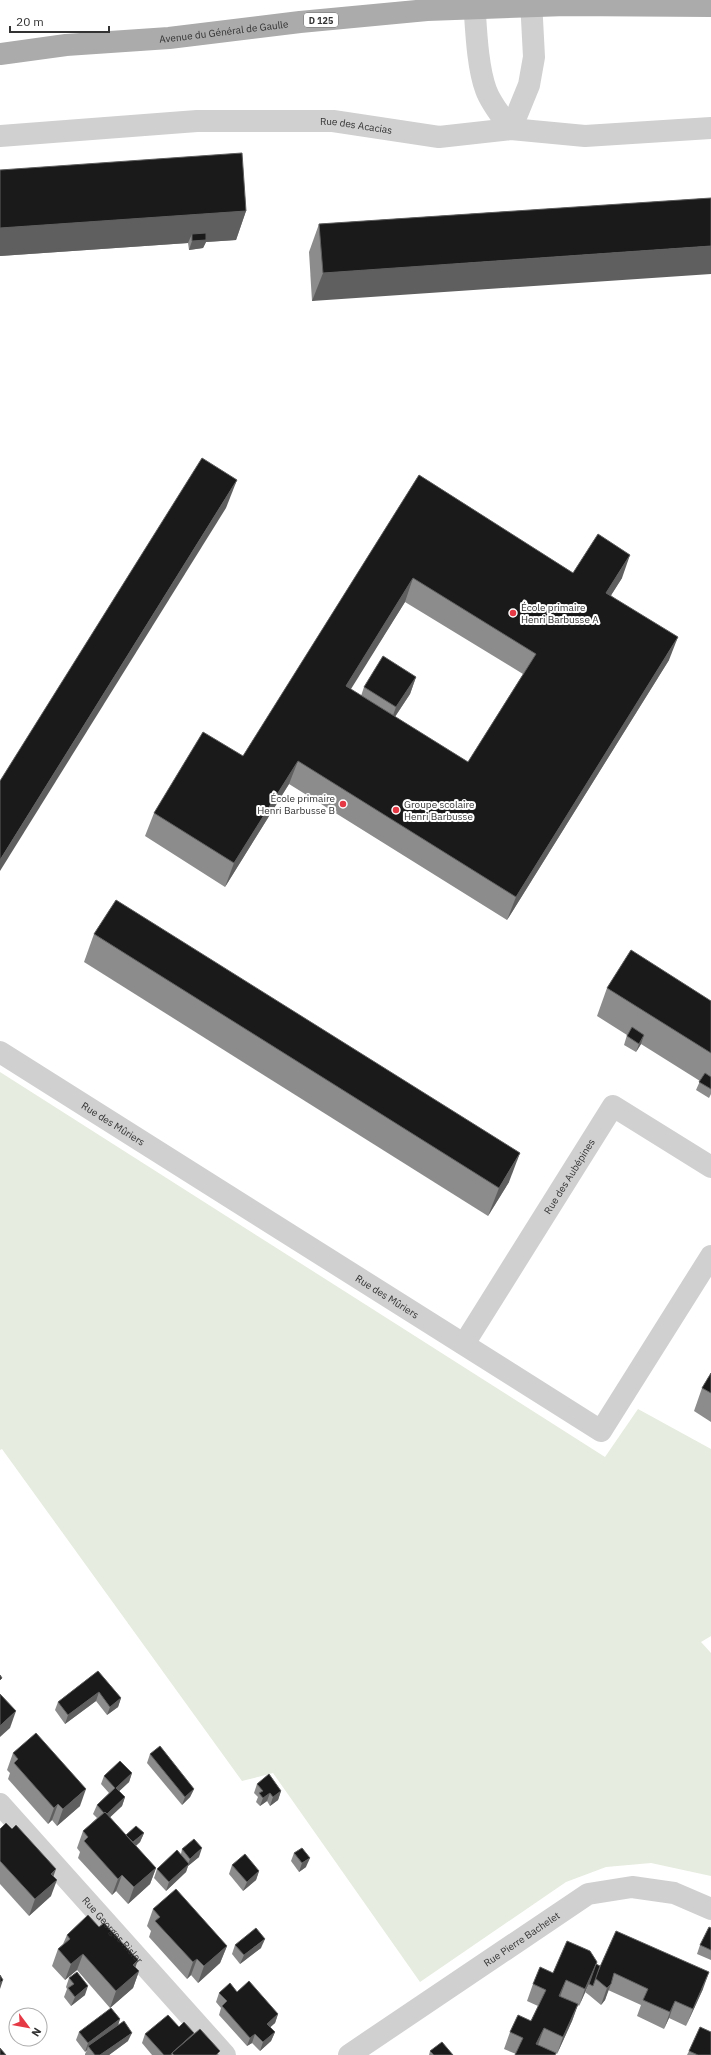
<svg xmlns="http://www.w3.org/2000/svg" width="711" height="2055" viewBox="0 0 711 2055" font-family="'IBM Plex Sans',sans-serif">
	<rect width="100%" height="100%" fill="#fff"/>
	<!-- green -->
	<polygon fill="#e6ecdf" points="0,1072 605,1457 638,1409 711,1449 711,1636 701,1642 711,1653 711,1876 651,1863 606,1867 566,1882 420,1982 273,1773 242,1781 2,1449 0,1450"/>
	<g fill="none" stroke-linecap="round" stroke-linejoin="round">
		<!-- minor -->
		<g stroke="#d0d0d0" stroke-width="22">
			<path d="M 474,0 C 476,26 477,66 486,90 C 491,104 502,117 511,129"/>
			<polyline points="511,129 529,85 534,57 531,0"/>
			<path id="s1" d="M 0,136 L 197,121 L 333,121 L 439,137 L 511,129 L 585,136 L 711,128"/>
			<path id="s2" d="M 0,1052 L 601,1431 L 711,1256"/>
			<path id="s3" d="M 464,1344 L 613,1106 L 711,1167"/>
			<path id="s4" d="M 0,1804 L 225,2055"/>
			<path id="s5" d="M 349,2055 L 588,1894 L 632,1887 L 674,1893 L 711,1909"/>
		</g>
		<!-- primary -->
		<path stroke="#ababab" stroke-width="22" id="s6" d="M 0,54 L 66,45 L 169,38 L 300,22 L 427,10 L 566,5 L 711,6"/>
	</g>
	<!-- wall -->
	<g fill="#8c8c8c" fill-rule="evenodd">
		<polygon points="0,170 246,211 236,240 206,242 203,248 189,250 188,243 0,256"/>
		<polygon points="711,198 312,301 309,252 319,224"/>
		<path d="M 419,475 L 573,573 L 622,578 L 611,595 L 669,660 L 507,920 L 289,784 L 225,887 L 145,836 L 154,813 L 243,756 ZM 405,602 L 523,674 L 468,762 L 395,717 L 410,694 L 416,677 L 364,687 L 361,696 L 350,689 Z"/>
		<polygon points="94,934 509,1182 488,1216 84,962"/>
		<polygon points="607,988 711,1001 711,1094 709,1098 696,1090 700,1081 641,1044 636,1052 624,1045 627,1035 597,1016"/>
		<polygon points="711,1373 711,1422 694,1411 702,1388"/>
		<polygon points="98,1671 121,1698 118,1707 107,1715 96,1701 65,1724 55,1710 58,1702"/>
		<polygon points="13,1753 80,1806 57,1826 52,1820 48,1824 8,1779 10,1773 7,1770"/>
		<polygon points="150,1754 194,1789 190,1797 182,1805 147,1763"/>
		<polygon points="132,1773 129,1782 119,1791 125,1797 122,1806 110,1817 126,1835 144,1833 140,1842 136,1846 156,1868 150,1884 128,1904 116,1891 112,1895 78,1858 80,1852 77,1848 83,1831 97,1818 93,1814 97,1805 109,1793 101,1784 104,1776"/>
		<polygon points="257,1784 281,1791 278,1800 270,1806 267,1801 260,1806 256,1802 258,1797 254,1793"/>
		<polygon points="0,1829 53,1876 51,1896 29,1916 0,1884"/>
		<polygon points="182,1849 199,1857 188,1866 186,1872 166,1891 154,1878 157,1869 181,1854"/>
		<polygon points="294,1853 306,1867 299,1872 291,1861"/>
		<polygon points="232,1865 259,1871 256,1880 243,1891 229,1874"/>
		<polygon points="153,1909 227,1946 220,1963 198,1983 191,1975 187,1979 149,1937 151,1931 147,1926"/>
		<polygon points="711,1928 711,1960 697,1954 700,1945"/>
		<polygon points="67,1935 136,1968 139,1971 133,1988 110,2008 77,1970 65,1980 52,1966 58,1949 63,1944"/>
		<polygon points="235,1945 261,1948 240,1964 232,1954"/>
		<polygon points="596,1964 600,1966 703,1989 686,2026 669,2018 664,2029 637,2016 641,2005 608,1990 605,2000 601,2005 589,1995 585,1992 589,1984 579,2006 578,2005 572,2021 557,2054 556,2053 516,2054 504,2049 510,2032 531,2021 538,2006 527,2001 533,1984 553,1973"/>
		<polygon points="69,1978 85,1995 71,2006 64,1997 67,1989 66,1987"/>
		<polygon points="237,1992 278,2014 275,2023 270,2027 275,2032 271,2041 260,2051 252,2043 247,2046 219,2015 221,2008 216,2002 219,1993"/>
		<polygon points="120,2019 118,2025 128,2041 109,2055 85,2055 85,2054 87,2050 85,2052 76,2040 79,2032"/>
		<polygon points="179,2027 194,2033 219,2055 152,2055 142,2043 145,2034"/>
		<polygon points="430,2051 453,2055 429,2055"/>
		<polygon points="689,2051 711,2055 687,2055"/>
	</g>
	<!-- shaded-wall -->
	<g fill="#5f5f5f">
		<polygon points="246,211 236,240 206,242 203,248 189,250 192,241 192,234 188,243 0,256 0,228"/>
		<polygon points="711,246 711,274 312,301 323,273"/>
		<polygon points="237,480 226,508 0,871 0,860"/>
		<polygon points="630,555 622,578 598,616 606,593"/>
		<polygon points="413,578 405,602 338,710 346,686"/>
		<polygon points="678,637 669,660 507,920 516,897"/>
		<polygon points="416,677 410,694 390,724 396,707"/>
		<polygon points="298,761 289,784 225,887 234,863"/>
		<polygon points="644,1035 641,1044 636,1052 639,1044"/>
		<polygon points="520,1153 509,1182 488,1216 499,1188"/>
		<polygon points="99,1692 96,1701 65,1724 68,1715"/>
		<polygon points="121,1698 118,1707 107,1715 110,1707"/>
		<polygon points="16,1711 10,1728 0,1737 0,1726"/>
		<polygon points="132,1773 129,1782 113,1797 116,1788"/>
		<polygon points="86,1789 80,1806 57,1826 63,1809"/>
		<polygon points="194,1789 190,1797 182,1805 185,1797"/>
		<polygon points="281,1791 278,1800 270,1806 273,1797"/>
		<polygon points="270,1793 267,1801 260,1806 263,1798"/>
		<polygon points="125,1797 122,1806 103,1824 106,1815"/>
		<polygon points="58,1804 52,1820 48,1824 54,1808"/>
		<polygon points="144,1833 140,1842 124,1856 128,1847"/>
		<polygon points="202,1848 199,1857 188,1866 186,1872 166,1891 169,1882 188,1864 190,1859"/>
		<polygon points="310,1858 306,1867 299,1872 302,1863"/>
		<polygon points="156,1868 150,1884 128,1904 134,1887"/>
		<polygon points="56,1869 50,1886 51,1874"/>
		<polygon points="259,1871 256,1880 243,1891 247,1882"/>
		<polygon points="122,1875 116,1891 112,1895 118,1879"/>
		<polygon points="57,1880 51,1896 29,1916 35,1899"/>
		<polygon points="265,1939 261,1948 240,1964 244,1955"/>
		<polygon points="227,1946 220,1963 198,1983 204,1966"/>
		<polygon points="83,1954 77,1970 65,1980 71,1964"/>
		<polygon points="197,1959 191,1975 187,1979 193,1962"/>
		<polygon points="138,1960 132,1977 139,1971 133,1988 110,2008 116,1991 133,1965"/>
		<polygon points="597,1962 591,1979 579,2006 585,1989"/>
		<polygon points="709,1972 703,1989 686,2026 693,2009"/>
		<polygon points="3,1980 0,1989 0,1983"/>
		<polygon points="566,1980 560,1997 559,1996"/>
		<polygon points="611,1984 605,2000 601,2005 607,1988"/>
		<polygon points="88,1986 85,1995 71,2006 75,1997"/>
		<polygon points="675,2001 669,2018 664,2029 670,2012"/>
		<polygon points="578,2004 572,2021 557,2054 563,2037"/>
		<polygon points="278,2014 275,2023 264,2033 267,2024"/>
		<polygon points="120,2019 117,2028 88,2046 87,2050 85,2052 88,2043"/>
		<polygon points="544,2028 538,2045 536,2044"/>
		<polygon points="275,2032 271,2041 260,2051 263,2042"/>
		<polygon points="132,2033 128,2041 109,2055 100,2055"/>
		<polygon points="255,2034 252,2043 247,2046 250,2038"/>
	</g>
	<!-- building -->
	<g fill="#1a1a1a" stroke="#5f5f5f" fill-rule="evenodd">
		<polygon points="242,153 246,211 0,228 0,170"/>
		<polygon points="711,198 711,246 323,273 319,224"/>
		<polygon points="206,233 206,240 192,241 192,234"/>
		<polygon points="202,458 237,480 0,860 0,781"/>
		<path d="M 419,475 L 573,573 L 598,534 L 630,555 L 606,593 L 678,637 L 516,897 L 298,761 L 234,863 L 154,813 L 203,732 L 243,756 ZM 413,578 L 536,654 L 468,762 L 346,686 Z"/>
		<polygon points="383,656 416,677 396,707 364,687"/>
		<polygon points="116,900 520,1153 499,1188 94,934"/>
		<polygon points="631,950 711,1001 711,1053 607,988"/>
		<polygon points="632,1027 644,1035 639,1044 627,1036"/>
		<polygon points="705,1073 711,1077 711,1089 699,1082"/>
		<polygon points="711,1373 711,1393 702,1388"/>
		<polygon points="98,1671 121,1698 110,1707 99,1692 68,1715 58,1702"/>
		<polygon points="0,1675 2,1678 0,1680"/>
		<polygon points="0,1694 16,1711 0,1726"/>
		<polygon points="36,1733 86,1789 63,1809 58,1804 54,1808 14,1763 18,1759 13,1753"/>
		<polygon points="160,1746 194,1789 185,1797 150,1754"/>
		<polygon points="120,1761 132,1773 116,1788 125,1797 107,1814 105,1812 104,1813 97,1805 115,1788 104,1776"/>
		<polygon points="269,1774 281,1791 273,1797 270,1793 263,1798 259,1793 263,1791 257,1784"/>
		<polygon points="105,1812 156,1868 134,1887 122,1875 118,1879 84,1841 88,1837 83,1831"/>
		<polygon points="6,1823 12,1829 16,1825 56,1869 51,1874 57,1880 35,1899 0,1861 0,1829"/>
		<polygon points="136,1826 144,1833 133,1842 126,1835"/>
		<polygon points="194,1839 202,1848 190,1859 182,1849"/>
		<polygon points="302,1848 310,1858 302,1863 294,1853"/>
		<polygon points="177,1850 189,1864 169,1882 157,1869"/>
		<polygon points="245,1854 259,1871 247,1882 232,1865"/>
		<polygon points="176,1889 227,1946 204,1966 197,1959 193,1962 155,1921 160,1917 153,1909"/>
		<polygon points="88,1915 99,1927 104,1923 138,1960 133,1965 139,1971 116,1991 83,1954 71,1964 58,1949 70,1939 67,1935"/>
		<polygon points="709,1927 711,1928 711,1950 700,1945"/>
		<polygon points="256,1928 265,1939 244,1955 235,1945"/>
		<polygon points="616,1931 709,1972 693,2009 675,2001 670,2012 643,2000 648,1989 614,1973 611,1984 607,1988 595,1978"/>
		<polygon points="567,1941 590,1951 597,1962 585,1989 566,1980 559,1996 578,2004 563,2037 544,2028 536,2044 556,2053 555,2055 515,2055 523,2038 510,2032 518,2015 531,2021 546,1990 533,1984 540,1967 553,1973"/>
		<polygon points="596,1964 600,1966 593,1986 589,1984"/>
		<polygon points="77,1972 88,1986 75,1997 68,1988 74,1984 69,1978"/>
		<polygon points="0,1975 3,1980 0,1983"/>
		<polygon points="249,1981 278,2014 267,2024 275,2032 263,2042 255,2034 250,2038 222,2006 227,2001 219,1993 230,1983 237,1992"/>
		<polygon points="111,2008 120,2019 88,2043 79,2032"/>
		<polygon points="168,2015 179,2027 184,2022 194,2033 172,2053 171,2055 164,2055 145,2034"/>
		<polygon points="124,2021 132,2033 100,2055 95,2055 88,2046"/>
		<polygon points="700,2027 711,2032 711,2055 698,2055 689,2051"/>
		<polygon points="200,2029 220,2051 216,2055 174,2055 172,2053"/>
		<polygon points="442,2042 453,2055 434,2055 430,2051"/>
		<polygon points="0,2048 6,2055 0,2055"/>
	</g>
	<!-- markers -->
	<g fill="#e63946" stroke="#fff" stroke-width="1.5">
		<circle cx="513" cy="613" r="4"/>
		<circle cx="343" cy="804" r="4"/>
		<circle cx="396" cy="810" r="4"/>
	</g>
	<g text-anchor="middle" dominant-baseline="central" stroke-width="4" stroke-linejoin="round" paint-order="stroke">
		<!-- shield labels -->
		<rect fill="#fff" stroke="#707070" stroke-width="1" x="304" y="13" width="34" height="14" rx="3"/>
		<g font-size="9" font-weight="bold" fill="#333">
			<text x="321" y="20">D 125</text>
		</g>
		<!-- street labels -->
		<g font-size="10" fill="#333" stroke="#fff">
			<text stroke="none"><textPath href="#s6" startOffset="225">Avenue du Général de Gaulle</textPath></text>
			<text stroke="none"><textPath href="#s1" startOffset="357">Rue des Acacias</textPath></text>
			<text stroke="none"><textPath href="#s2" startOffset="134">Rue des Mûriers</textPath></text>
			<text stroke="none"><textPath href="#s3" startOffset="198">Rue des Aubépines</textPath></text>
			<text stroke="none"><textPath href="#s2" startOffset="458">Rue des Mûriers</textPath></text>
			<text stroke="none"><textPath href="#s4" startOffset="169">Rue Georges Risler</textPath></text>
			<text stroke="none"><textPath href="#s5" startOffset="208">Rue Pierre Bachelet</textPath></text>
		</g>
		<!-- poi labels -->
		<g font-size="10" fill="#333" stroke="#fff" text-anchor="start">
			<text x="521" y="607">École primaire<tspan x="521" dy="12">Henri Barbusse A</tspan></text>
			<text x="335" y="798" text-anchor="end">École primaire<tspan x="335" dy="12">Henri Barbusse B</tspan></text>
			<text x="404" y="804">Groupe scolaire<tspan x="404" dy="12">Henri Barbusse</tspan></text>
		</g>
	</g>
	<!-- north arrow -->
	<g transform="translate(28 2027) rotate(122)"><circle r="19" fill="#ffffff" stroke="#adadad"/>
	<path d="M0-3L7 15L0 10L-7 15Z" fill="#e63946"/>
	<text y="-6" font-size="11" font-weight="bold" text-anchor="middle" fill="#333333">N</text>
	</g>
	<!-- scale -->
	<path d="M10 26v6h99v-6" fill="none" stroke="#333333" stroke-width="2"/>
	<text x="16" y="26" font-size="12" fill="#333333" stroke="#ffffff" stroke-width="3" paint-order="stroke">20 m</text>
</svg>
